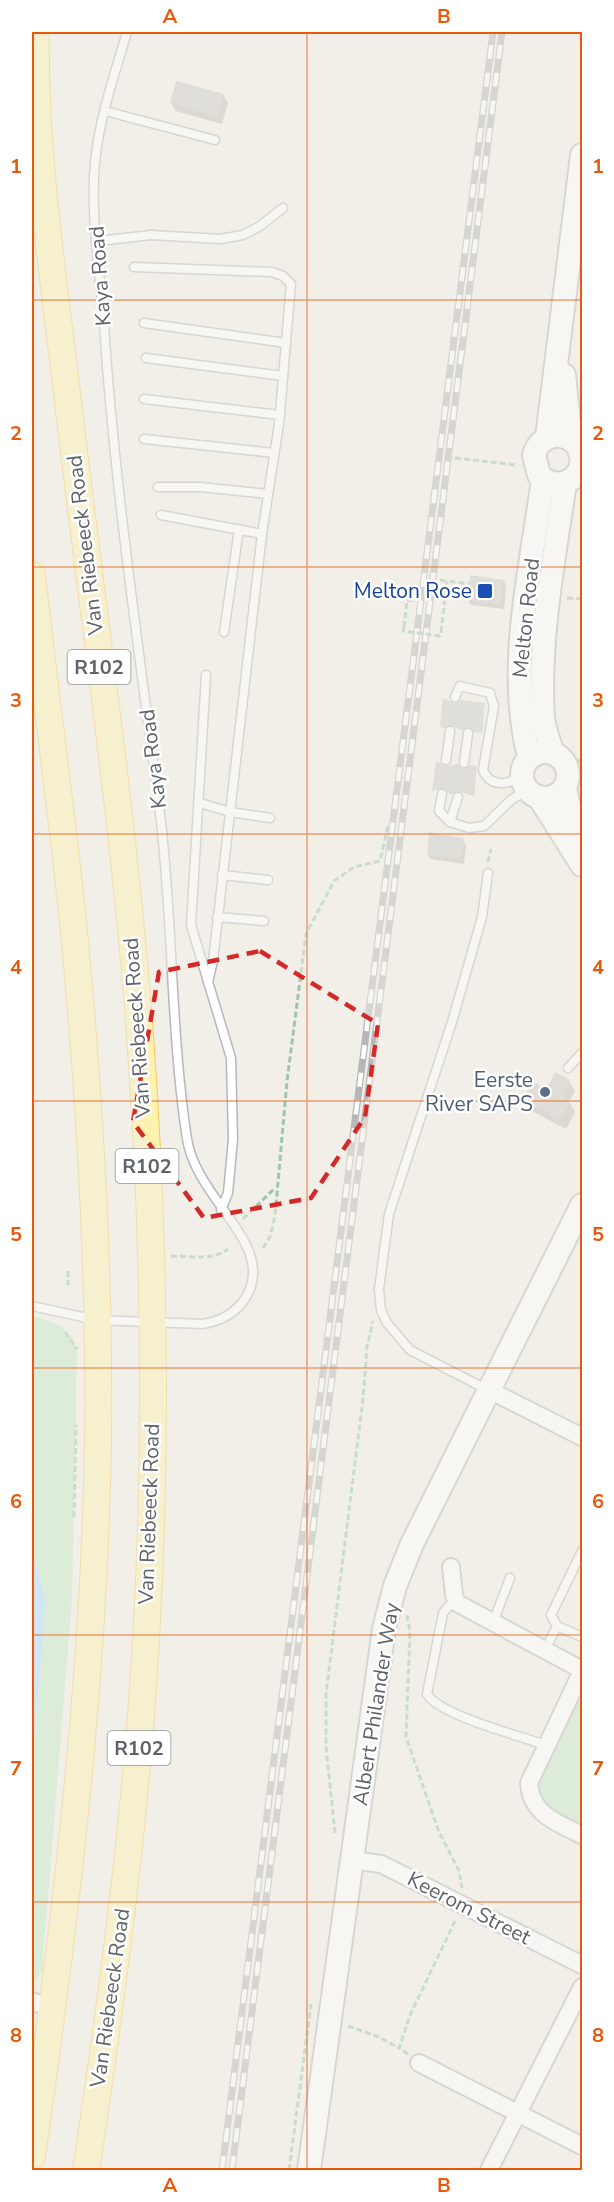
<svg xmlns="http://www.w3.org/2000/svg" width="614" height="2202" viewBox="0 0 614 2202" font-family="'Nunito Sans',sans-serif">
	<rect width="100%" height="100%" fill="#f1efe8"/>
	<!-- green -->
	<g fill="#c5e8c5">
		<path d="M 32,1316 C 53,1321 70,1327 77,1350 L 72,1598 L 42,1971 L 32,1986 L 32,1766 L 46,1599 L 34,1559 L 32,1559 Z"/>
		<polygon points="582,1691 582,1829 547,1811 534,1788 578,1695"/>
	</g>
	<!-- water -->
	<polygon fill="#aadaff" points="32,1559 34,1559 46,1599 32,1766"/>
	<!-- shadow -->
	<g fill="#0003">
		<polygon points="223,95 228,103 222,124 176,111 171,103"/>
		<polygon points="504,581 506,586 504,609 471,605 468,600"/>
		<polygon points="455,705 484,705 482,734 472,728 464,731 453,726 442,728"/>
		<polygon points="476,767 474,796 461,792 450,794 445,789 434,790 464,771"/>
		<polygon points="463,840 466,845 464,864 431,859 428,854"/>
		<polygon points="569,1081 575,1091 569,1102 575,1112 566,1129 530,1110 524,1100"/>
	</g>
	<!-- building -->
	<g fill="#cccac5">
		<polygon points="176,81 224,94 218,117 170,103"/>
		<polygon points="470,575 504,580 501,605 466,600"/>
		<polygon points="443,698 455,703 461,700 485,703 482,733 474,732 469,727 462,730 451,725 440,727"/>
		<polygon points="436,761 446,766 458,764 464,769 470,765 477,766 474,795 459,791 448,792 443,788 432,791"/>
		<polygon points="429,832 464,838 461,859 427,855"/>
		<polygon points="555,1072 570,1080 562,1096 570,1101 560,1120 522,1100 532,1081 546,1089"/>
	</g>
	<g fill="none" stroke-linecap="round" stroke-linejoin="round">
		<defs>
			<g id="lane">
				<polyline points="105,111 215,140"/>
				<polyline points="98,241 151,235 220,239 243,235 260,226 283,208"/>
				<polyline points="134,267 272,272 283,276 291,284 279,424 262,534 213,961 208,982"/>
				<polyline points="144,323 286,343"/>
				<polyline points="146,358 283,376"/>
				<polyline points="144,399 280,415"/>
				<polyline points="144,439 274,453"/>
				<polyline points="158,487 200,487 268,494"/>
				<polyline points="161,515 262,534"/>
				<polyline points="224,632 239,529"/>
				<polyline points="206,675 191,925 231,1058 233,1139 228,1193 221,1210"/>
				<path d="M 455,697 L 460,686 L 490,693 L 494,706 L 483,770 C 491,788 507,785 522,776"/>
				<polyline points="446,760 450,731"/>
				<polyline points="464,763 468,733"/>
				<polyline points="442,794 439,811 450,822"/>
				<polyline points="458,797 450,822 469,828 484,826 511,800 527,790"/>
				<polyline points="200,803 230,812 270,818"/>
				<polyline points="488,873 482,917 452,1022 389,1214 379,1289 381,1310 387,1323 410,1350 488,1390"/>
				<polyline points="222,875 268,880"/>
				<polyline points="217,917 264,921"/>
				<polyline points="568,1068 582,1053"/>
				<path d="M 32,1306 L 96,1320 L 203,1324 C 230,1320 254,1300 253,1270 C 252,1230 195,1190 187,1139 C 171,1036 173,927 161,822 C 140,657 115,491 104,325 C 100,273 90,214 95,163 C 99,118 115,74 127,32"/>
				<polyline points="582,1551 551,1615 557,1626 582,1637"/>
				<path d="M 455,1599 L 443,1613 L 427,1694 C 439,1715 520,1736 546,1745"/>
				<polyline points="493,1623 510,1578"/>
				<polyline points="545,1650 557,1626"/>
			</g>
			<g id="street">
				<polyline points="489,1390 582,1437"/>
				<polyline points="451,1567 454,1595 457,1603 582,1670"/>
				<path d="M 582,1671 L 529,1783 C 531,1815 558,1823 582,1835"/>
				<polyline points="352,1860 381,1864 582,1965"/>
				<polyline points="32,2001 53,2010"/>
				<polyline points="419,2063 582,2146"/>
				<polyline points="489,2170 582,1987"/>
			</g>
			<g id="secondary">
				<polyline points="564,375 569,423 575,442"/>
				<polyline points="547,437 582,155"/>
				<path d="M 582,460 L 578,446 C 563,429 540,434 534,455 L 539,475 C 555,491 580,483 582,460"/>
				<circle cx="545" cy="775" r="23"/>
				<path d="M 553,753 C 549,741 544,730 543,717 C 538,642 554,558 565,483"/>
				<path d="M 529,757 C 506,666 531,570 543,479"/>
				<polyline points="565,788 570,811 582,834"/>
				<polyline points="539,797 582,865"/>
				<polyline points="309,2170 384,1629 395,1586 412,1544 582,1205"/>
			</g>
			<g id="primary">
				<path d="M 36,32 C 34,147 51,261 65,376 C 89,586 121,797 138,1008 C 157,1255 159,1506 138,1753 C 126,1893 107,2032 86,2170"/>
				<path d="M 32,575 C 45,694 62,812 74,932 C 90,1101 100,1272 98,1442 C 94,1681 66,1919 32,2156"/>
			</g>
		</defs>
		<!-- lane casing -->
		<use href="#lane" stroke="#b5b8bc" stroke-width="11"/>
		<!-- street casing -->
		<use href="#street" stroke="#b5b8bc" stroke-width="20"/>
		<!-- secondary casing -->
		<use href="#secondary" stroke="#b6babf" stroke-width="26"/>
		<!-- primary casing -->
		<use href="#primary" stroke="#f2c960" stroke-width="28"/>
		<!-- path -->
		<g stroke="#9cc7a9" stroke-width="3" stroke-dasharray="6 3" stroke-linecap="butt">
			<polyline points="455,458 517,465"/>
			<polyline points="440,580 447,581"/>
			<polyline points="567,598 582,599"/>
			<polyline points="404,627 407,600 416,601"/>
			<polyline points="441,632 447,581 469,584"/>
			<polyline points="576,764 582,757"/>
			<polyline points="488,862 491,849"/>
			<polyline points="243,1219 275,1188"/>
			<polyline points="263,1248 270,1237 275,1216 287,1081 306,934 334,881 354,867 380,861 388,826"/>
			<path d="M 171,1256 C 190,1256 212,1261 228,1249"/>
			<polyline points="68,1271 68,1285"/>
			<polyline points="65,1332 77,1349"/>
			<polyline points="74,1517 76,1425"/>
			<polyline points="407,1615 410,1631 406,1737 439,1832 459,1871 462,1888"/>
			<polyline points="335,1833 326,1747 326,1694 363,1399 367,1347 373,1321"/>
			<polyline points="348,2026 379,2037 399,2048"/>
			<polyline points="408,2054 399,2048 411,2013 456,1919"/>
			<polyline points="289,2170 311,2004"/>
		</g>
		<!-- lane -->
		<use href="#lane" stroke="#fff" stroke-width="8"/>
		<!-- street -->
		<use href="#street" stroke="#fff" stroke-width="16"/>
		<!-- secondary -->
		<use href="#secondary" stroke="#fff" stroke-width="22"/>
		<!-- primary -->
		<use href="#primary" stroke="#fff2af" stroke-width="26"/>
		<defs>
			<g id="rail">
				<polyline points="222,2170 493,32"/>
				<polyline points="232,2170 502,32"/>
			</g>
		</defs>
		<!-- rail casing -->
		<use href="#rail" stroke="#b6b7b8" stroke-width="7"/>
		<!-- rail -->
		<use href="#rail" stroke="#fff" stroke-width="4.5" stroke-dasharray="14" stroke-linecap="butt"/>
		<!-- path-bridge -->
		<polyline stroke="#9cc7a9" stroke-width="3" stroke-dasharray="6 3" stroke-linecap="butt" points="404,627 403,631 440,636 441,632"/>
	</g>
	<!-- marked area -->
	<path d="M0 0H614V2202H0ZM 260,951 L 378,1024 L 365,1117 L 311,1198 L 204,1218 L 133,1122 L 159,972 Z" fill="#f1efe8" fill-opacity=".55" fill-rule="evenodd"/>
	<path fill="none" stroke="#d62828" stroke-width="4.5" stroke-dasharray="12 8" stroke-linejoin="round" d="M 260,951 L 378,1024 L 365,1117 L 311,1198 L 204,1218 L 133,1122 L 159,972 Z"/>
	<!-- grid -->
	<path fill="none" stroke="#e8590c" stroke-width="1.5" stroke-opacity="0.55" d="M 307,32 L 307,2170M 32,300 L 582,300M 32,567 L 582,567M 32,834 L 582,834M 32,1101 L 582,1101M 32,1368 L 582,1368M 32,1635 L 582,1635M 32,1902 L 582,1902"/>
	<!-- markers -->
	<rect fill="#1a4fb4" stroke="#fff" stroke-width="2" x="477" y="583" width="16" height="16" rx="3"/>
	<circle fill="#5c6f8a" stroke="#fff" stroke-width="2" cx="545" cy="1092" r="6"/>
	<g text-anchor="middle" dominant-baseline="central" stroke-width="5" stroke-linejoin="round" paint-order="stroke">
		<!-- shield labels -->
		<g fill="#fff" stroke="#8f9295" stroke-width="1.5">
			<rect x="67.5" y="650" width="63" height="34" rx="4.5"/>
			<rect x="115.5" y="1149" width="63" height="34" rx="4.5"/>
			<rect x="107.5" y="1731" width="63" height="34" rx="4.5"/>
		</g>
		<g font-size="20" font-weight="bold" fill="#5f6368">
			<text x="99" y="667">R102</text>
			<text x="147" y="1166">R102</text>
			<text x="139" y="1748">R102</text>
		</g>
		<!-- street labels -->
		<g font-size="21" fill="#5f6368" stroke="#fff">
			<text transform="translate(100 276) rotate(-94)">Kaya Road</text>
			<text transform="translate(85 545) rotate(-97)">Van Riebeeck Road</text>
			<text transform="translate(526 618) rotate(-84)">Melton Road</text>
			<text transform="translate(153 759) rotate(-97)">Kaya Road</text>
			<text transform="translate(137 1028) rotate(-94)">Van Riebeeck Road</text>
			<text transform="translate(149 1514) rotate(-88)">Van Riebeeck Road</text>
			<text transform="translate(376 1704) rotate(-81)">Albert Philander Way</text>
			<text transform="translate(469 1908) rotate(27)">Keerom Street</text>
			<text transform="translate(110 1998) rotate(-82)">Van Riebeeck Road</text>
		</g>
		<!-- transit labels -->
		<g font-size="21" fill="#164399" stroke="#fff" text-anchor="end">
			<text x="472" y="591">Melton Rose</text>
		</g>
		<!-- service labels -->
		<g font-size="21" fill="#4e5e75" stroke="#fff" text-anchor="end">
			<text x="533" y="1080">Eerste<tspan x="533" dy="24">River SAPS</tspan></text>
		</g>
	</g>
	<!-- border -->
	<rect width="614" height="2202" fill="none" stroke="#ffffff" stroke-width="66"/>
	<rect x="33" y="33" width="548" height="2136" fill="none" stroke="#e8590c" stroke-width="2"/>
	<g font-size="20" text-anchor="middle" font-weight="bold" fill="#e8590c">
		<text x="170" y="23">A</text>
		<text x="444" y="23">B</text>
		<text x="16" y="173">1</text>
		<text x="598" y="173">1</text>
		<text x="16" y="440">2</text>
		<text x="598" y="440">2</text>
		<text x="16" y="707">3</text>
		<text x="598" y="707">3</text>
		<text x="16" y="974">4</text>
		<text x="598" y="974">4</text>
		<text x="16" y="1241">5</text>
		<text x="598" y="1241">5</text>
		<text x="16" y="1508">6</text>
		<text x="598" y="1508">6</text>
		<text x="16" y="1775">7</text>
		<text x="598" y="1775">7</text>
		<text x="16" y="2042">8</text>
		<text x="598" y="2042">8</text>
		<text x="170" y="2192">A</text>
		<text x="444" y="2192">B</text>
	</g>
</svg>
